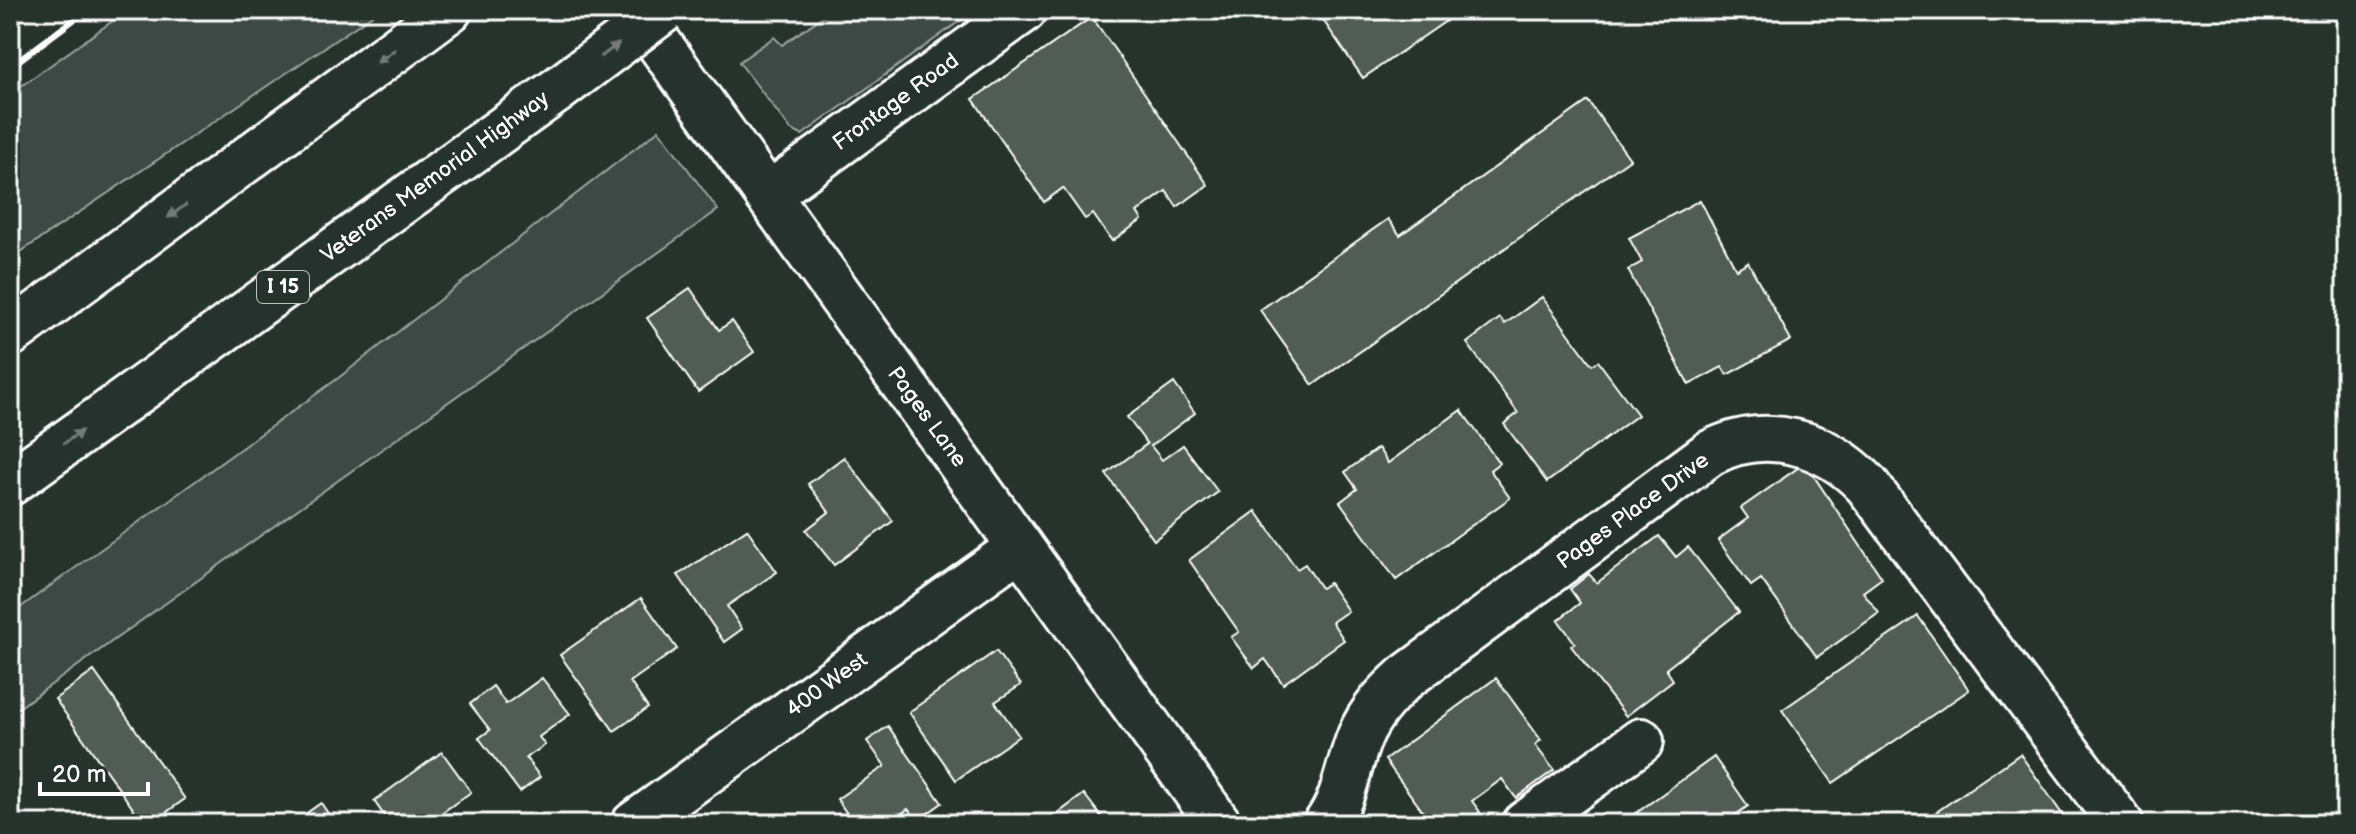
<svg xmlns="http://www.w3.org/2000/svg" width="2356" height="834" viewBox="0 0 2356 834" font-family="'Balsamiq Sans',sans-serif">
	<rect width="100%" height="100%" fill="#26332d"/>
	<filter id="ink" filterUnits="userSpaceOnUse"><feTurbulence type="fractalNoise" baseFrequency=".0125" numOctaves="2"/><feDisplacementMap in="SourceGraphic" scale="16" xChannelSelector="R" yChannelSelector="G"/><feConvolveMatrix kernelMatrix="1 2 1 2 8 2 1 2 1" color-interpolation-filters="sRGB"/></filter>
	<g filter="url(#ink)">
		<!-- green -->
		<g fill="#3e4944" stroke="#9ea4a2" stroke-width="2">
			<polygon points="128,10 380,10 10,259 10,94"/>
			<polygon points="832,10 975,10 802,135 791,130 739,62 774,37 782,45"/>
			<polygon points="659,130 718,210 10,714 10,615 337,379"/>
		</g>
		<!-- building -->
		<g fill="#515c57" stroke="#fff" stroke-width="2">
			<polygon points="1316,10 1462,10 1363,78"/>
			<polygon points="1092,17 1208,185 1177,207 1166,191 1137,212 1142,220 1112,241 1093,214 1085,219 1063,188 1044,202 973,99"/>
			<polygon points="1588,101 1630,159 1313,385 1260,310 1388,219 1400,235"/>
			<polygon points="1700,200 1736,269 1748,262 1791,340 1727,375 1722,367 1689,385 1628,270 1642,262 1629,238"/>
			<polygon points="690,288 719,330 732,321 754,352 698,392 647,318"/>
			<polygon points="1542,297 1592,365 1598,361 1638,415 1547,482 1504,424 1518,413 1467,343 1500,318 1505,324"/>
			<polygon points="1174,383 1195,413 1151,446 1162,460 1183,445 1218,492 1154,540 1106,474 1147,444 1127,417"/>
			<polygon points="1461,410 1499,463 1490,470 1510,498 1396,580 1340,502 1357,489 1345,472 1378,448 1388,463"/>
			<polygon points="844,457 893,521 834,565 806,530 829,512 808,484"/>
			<polygon points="1805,463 1882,578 1863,592 1879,613 1817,657 1761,579 1751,586 1718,540 1748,518 1741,508"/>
			<polygon points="1256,511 1297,569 1305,564 1321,588 1329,583 1348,611 1332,622 1344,640 1283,684 1265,659 1254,668 1231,637 1239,632 1189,560"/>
			<polygon points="747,529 777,572 727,606 742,629 724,642 678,575"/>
			<polygon points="1659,536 1676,557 1688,547 1739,612 1666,669 1673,680 1626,716 1571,646 1575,643 1558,620 1580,603 1570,589 1589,574 1597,583"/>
			<polygon points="641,598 677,649 630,682 648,708 614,731 560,655"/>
			<polygon points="1918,616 1969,690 1833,783 1782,710"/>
			<polygon points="996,651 1021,685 995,702 1019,736 956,780 909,712"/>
			<polygon points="94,671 185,799 150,824 144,824 55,699"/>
			<polygon points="542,678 570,714 539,737 545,745 526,758 540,777 520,792 479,738 490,730 470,704 493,686 506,704"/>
			<polygon points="1496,678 1541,740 1535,745 1554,770 1516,798 1502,779 1472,801 1480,812 1464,824 1432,824 1385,760"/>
			<polygon points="888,726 942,803 917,821 908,809 887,824 854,824 837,799 885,766 867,741"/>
			<polygon points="442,752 471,792 426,824 390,824 374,801"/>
			<polygon points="2020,754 2069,824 1919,824"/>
			<polygon points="1714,757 1748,806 1723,824 1621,824"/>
			<polygon points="1084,794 1107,824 1052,824 1049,820"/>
			<polygon points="321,803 335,824 291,824"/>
		</g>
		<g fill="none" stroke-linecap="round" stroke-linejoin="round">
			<defs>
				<g id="minor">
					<polyline points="635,10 1219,824"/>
					<polyline points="768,195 1024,10"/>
					<polyline points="634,824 1020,547"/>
					<path d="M 1326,824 C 1345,799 1348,765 1360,736 C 1370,712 1387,694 1406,677 L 1710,453 C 1766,424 1826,442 1867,485 L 2121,824"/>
					<polyline points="1525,824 1641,741"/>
				</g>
				<g id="highway">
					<polyline points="10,334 449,10"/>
					<polyline points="10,483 556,91"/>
				</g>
			</defs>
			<!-- minor casing -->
			<use href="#minor" stroke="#fff" stroke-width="50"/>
			<!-- highway casing -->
			<use href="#highway" stroke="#fff" stroke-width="50"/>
			<!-- minor -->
			<use href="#minor" stroke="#26332d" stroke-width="44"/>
			<!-- highway -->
			<use href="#highway" stroke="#26332d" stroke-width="44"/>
			<!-- rail -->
			<g stroke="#fff" stroke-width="6">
				<polyline points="10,18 21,10"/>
				<polyline points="10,67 87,10"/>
			</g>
			<defs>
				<polyline id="highway-bridge" points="556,91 664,10"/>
			</defs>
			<!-- highway-bridge casing -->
			<use href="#highway-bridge" stroke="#fff" stroke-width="50" stroke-linecap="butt"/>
			<!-- highway-bridge -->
			<use href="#highway-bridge" stroke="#26332d" stroke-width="44"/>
		</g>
		<!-- one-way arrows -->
		<defs><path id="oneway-solid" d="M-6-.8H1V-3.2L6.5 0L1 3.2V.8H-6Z" transform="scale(2)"/></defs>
		<g fill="#727a76">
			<use href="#oneway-solid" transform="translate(610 50) rotate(-37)"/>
			<use href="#oneway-solid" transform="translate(386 56) rotate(144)"/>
			<use href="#oneway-solid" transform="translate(177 211) rotate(144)"/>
			<use href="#oneway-solid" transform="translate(73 437) rotate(-36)"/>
		</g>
	</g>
	<g text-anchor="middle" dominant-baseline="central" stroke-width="6" stroke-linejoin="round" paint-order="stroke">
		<!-- shield labels -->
		<rect fill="#26332d" stroke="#bec2c0" stroke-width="2" x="257" y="271" width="52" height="32" rx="6"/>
		<g font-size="20" font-weight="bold" fill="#fff">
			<text x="283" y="287">I 15</text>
		</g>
		<!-- street labels -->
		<g font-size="22" fill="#fff" stroke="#26332d">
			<text transform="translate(896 102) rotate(-36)">Frontage Road</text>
			<text transform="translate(435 177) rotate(-36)">Veterans Memorial Highway</text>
			<text transform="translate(927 417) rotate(54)">Pages Lane</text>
			<text transform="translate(1633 511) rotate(-36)">Pages Place Drive</text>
			<text transform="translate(827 685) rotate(-36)">400 West</text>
		</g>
	</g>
	<!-- margin -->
	<rect width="2356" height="834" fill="none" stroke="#26332d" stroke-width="40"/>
	<rect x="20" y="20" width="2316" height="794" fill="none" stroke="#fff" stroke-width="3" filter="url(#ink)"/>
	<!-- scale -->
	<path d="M40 782v12h108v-12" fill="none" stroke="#ffffff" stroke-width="4"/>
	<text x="52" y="782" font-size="24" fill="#ffffff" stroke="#26332d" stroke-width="6" paint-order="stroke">20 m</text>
</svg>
